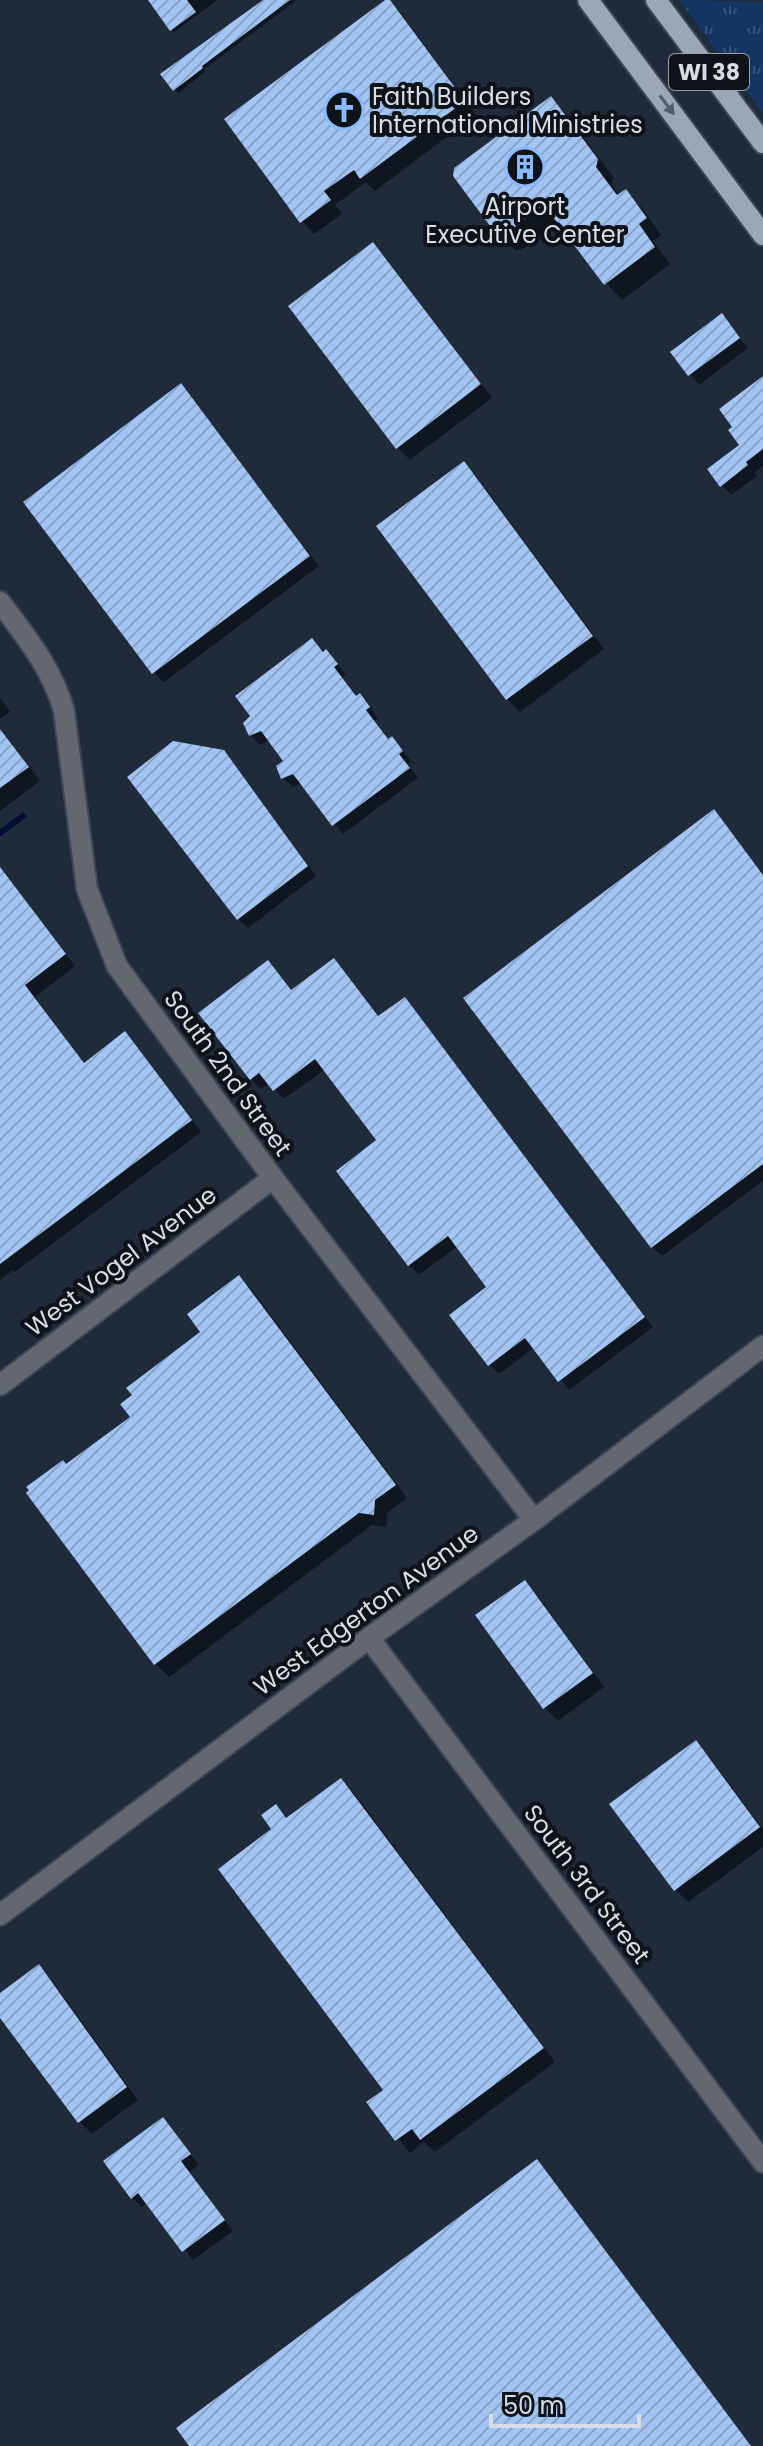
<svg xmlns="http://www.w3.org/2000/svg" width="763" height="2446" viewBox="0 0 763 2446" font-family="Poppins,sans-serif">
	<defs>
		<pattern id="grass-tufts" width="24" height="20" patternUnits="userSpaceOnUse" patternTransform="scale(2)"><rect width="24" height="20" fill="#143562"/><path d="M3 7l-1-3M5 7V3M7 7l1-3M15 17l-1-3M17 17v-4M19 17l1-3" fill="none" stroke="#355278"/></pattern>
		<pattern id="building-hatch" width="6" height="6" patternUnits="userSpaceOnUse" patternTransform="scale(2)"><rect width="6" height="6" fill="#a3c5f4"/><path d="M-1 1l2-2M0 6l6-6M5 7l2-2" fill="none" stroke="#8aa4c8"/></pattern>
	</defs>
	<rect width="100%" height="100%" fill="#1f2a3a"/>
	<!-- grass -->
	<polygon fill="url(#grass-tufts)" points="679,0 763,2 763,113"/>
	<!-- shadow -->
	<g fill="#0007">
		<polygon points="150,0 218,0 174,32"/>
		<polygon points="267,0 297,0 203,70 205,72 178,93 163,74"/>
		<polygon points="388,0 401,13 476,115 375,191 366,182 335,205 342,214 314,234 302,221"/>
		<polygon points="551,99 567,115 613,177 612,185 620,196 625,192 642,208 661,235 653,241 670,264 622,300 606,283 560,222 521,250 515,250 498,233"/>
		<polygon points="373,245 386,258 492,398 410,460 397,447"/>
		<polygon points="721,316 748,348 699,385 672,352"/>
		<polygon points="763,379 763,466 754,473 757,476 731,495 722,485 741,445"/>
		<polygon points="181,386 319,566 163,683 26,502"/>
		<polygon points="464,464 476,476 604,649 520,712 507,699"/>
		<polygon points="312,640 336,662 346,675 342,677 357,697 359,696 369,705 378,718 374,721 389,740 392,738 411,761 407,764 418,778 343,834 303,783 293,787 283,778 286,761 270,740 260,745 250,735"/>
		<polygon points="0,698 10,712 0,719"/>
		<polygon points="0,728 40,781 0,811"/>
		<polygon points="223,752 233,762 316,876 248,928 238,919"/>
		<polygon points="714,812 763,874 763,1181 662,1256 652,1247"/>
		<polygon points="1,871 75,966 35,997 85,1064 125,1034 201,1132 15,1272 13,1270 0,1280"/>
		<polygon points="334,960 380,1018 404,999 414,1009 653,1327 569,1390 535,1347 499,1374 489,1364 489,1288 458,1246 419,1275 409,1265 338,1171 378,1141 325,1069 284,1099 269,1083 261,1089 251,1079 268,963 292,992"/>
		<polygon points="239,1277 252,1290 407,1498 387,1513 386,1527 372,1525 169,1677 156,1664 29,1493 132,1417 134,1395 203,1332"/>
		<polygon points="524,1582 537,1595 604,1687 558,1721 545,1708 478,1616"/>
		<polygon points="696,1743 708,1755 763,1829 763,1847 688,1902 675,1889"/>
		<polygon points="341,1780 354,1793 555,2062 435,2152 424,2142 410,2153 369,2103 385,2090 274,1829 275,1807 288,1820"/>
		<polygon points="39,1967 52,1980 138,2100 92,2134 79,2121 0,2014 0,1995"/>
		<polygon points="163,2119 199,2165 189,2172 233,2231 193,2260 148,2202 142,2207 132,2198"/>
		<polygon points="537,2162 751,2446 192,2446"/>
	</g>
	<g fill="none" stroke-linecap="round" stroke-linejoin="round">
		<!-- stream -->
		<polyline stroke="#000f32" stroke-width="6" points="0,833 23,816"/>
	</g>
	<!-- building -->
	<g fill="url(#building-hatch)">
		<polygon points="148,0 187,0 196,12 170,31"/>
		<polygon points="263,0 290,0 202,66 203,68 173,91 160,74"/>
		<polygon points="385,0 390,0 465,101 360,179 354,170 324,191 331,200 300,223 224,119"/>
		<polygon points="551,96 598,159 596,167 617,195 626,189 647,218 639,224 655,247 604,285 544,205 504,235 496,234 453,176 454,168"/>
		<polygon points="373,242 481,384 396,449 288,306"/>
		<polygon points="722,313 740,338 688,376 670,352"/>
		<polygon points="763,376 763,449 746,462 748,465 720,487 707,469 739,445 728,430 732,427 719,409"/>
		<polygon points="181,383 310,556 152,674 23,502"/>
		<polygon points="464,461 593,636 506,700 376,526"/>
		<polygon points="312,638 323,652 326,649 338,664 334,667 356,696 360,693 370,707 366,710 388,739 392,736 403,751 399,754 410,768 332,826 293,774 281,779 276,766 283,761 261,731 249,736 243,723 250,716 235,696"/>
		<polygon points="0,729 29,767 0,788"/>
		<polygon points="173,741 224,750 308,866 237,920 127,777"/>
		<polygon points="714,809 763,875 763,1164 651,1248 463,998"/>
		<polygon points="0,867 66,954 25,985 84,1063 125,1031 192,1120 0,1264"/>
		<polygon points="334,958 378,1016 405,997 645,1317 558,1382 525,1338 488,1366 449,1315 486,1287 448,1236 408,1266 336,1171 376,1140 315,1059 273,1091 259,1073 250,1080 198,1013 268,960 291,990"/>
		<polygon points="239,1275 396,1485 375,1500 374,1515 359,1513 154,1665 26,1493 29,1490 26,1487 63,1460 66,1464 130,1417 120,1404 132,1395 126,1388 200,1332 187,1314"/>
		<polygon points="525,1580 593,1673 543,1709 475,1615"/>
		<polygon points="696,1740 760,1827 674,1891 609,1804"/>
		<polygon points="341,1778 544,2048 420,2140 412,2129 395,2141 366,2102 383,2090 218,1869 271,1829 261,1815 276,1804 286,1818"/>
		<polygon points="39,1964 127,2087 78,2123 0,2018 0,1993"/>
		<polygon points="163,2117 191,2154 181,2161 225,2220 182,2252 138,2193 131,2199 103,2161"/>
		<polygon points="537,2159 751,2446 189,2446 176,2428"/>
	</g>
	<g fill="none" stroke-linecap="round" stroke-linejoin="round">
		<defs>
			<g id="minor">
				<path d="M 0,602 C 26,637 52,668 64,711 L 87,889 L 117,966 L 273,1178 L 534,1520"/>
				<polyline points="0,1385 273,1178"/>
				<polyline points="369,1638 763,2162"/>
				<polyline points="0,1915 369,1638 534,1520 763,1346"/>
			</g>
			<g id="major">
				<polyline points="588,0 763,235"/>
				<polyline points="656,0 763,143"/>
			</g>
		</defs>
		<!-- minor casing -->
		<use href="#minor" stroke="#3c4756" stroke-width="24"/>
		<!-- major casing -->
		<use href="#major" stroke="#3c4756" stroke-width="24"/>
		<!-- minor -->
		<use href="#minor" stroke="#636870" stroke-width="20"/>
		<!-- major -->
		<use href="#major" stroke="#9ba7b7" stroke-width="20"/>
	</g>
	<!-- one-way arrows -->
	<defs><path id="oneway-solid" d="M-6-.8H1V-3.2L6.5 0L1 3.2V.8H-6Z" transform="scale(2)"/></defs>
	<use fill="#545d68" href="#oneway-solid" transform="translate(667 105) rotate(53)"/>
	<!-- icons -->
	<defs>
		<symbol id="church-ring" viewBox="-11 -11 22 22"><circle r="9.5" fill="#0e131a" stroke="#8abafc" stroke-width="1.5"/><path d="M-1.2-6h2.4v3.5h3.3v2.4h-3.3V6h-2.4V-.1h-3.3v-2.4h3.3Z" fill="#8abafc"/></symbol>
		<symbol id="building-ring" viewBox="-11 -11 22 22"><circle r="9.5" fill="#0e131a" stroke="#8abafc" stroke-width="1.5"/><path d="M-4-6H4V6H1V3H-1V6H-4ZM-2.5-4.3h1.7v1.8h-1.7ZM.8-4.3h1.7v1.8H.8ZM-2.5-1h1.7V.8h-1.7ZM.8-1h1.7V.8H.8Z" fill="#8abafc"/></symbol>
	</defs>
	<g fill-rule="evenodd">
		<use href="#church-ring" x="322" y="88" width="44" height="44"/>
		<use href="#building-ring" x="503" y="145" width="44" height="44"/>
	</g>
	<g text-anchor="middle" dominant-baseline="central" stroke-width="8" stroke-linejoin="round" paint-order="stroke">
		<!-- shield labels -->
		<rect fill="#0e131a" stroke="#9ba1aa" stroke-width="2" x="669" y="54" width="80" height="36" rx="6"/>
		<g font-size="22" font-weight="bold" fill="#d7dee8">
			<text x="709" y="72">WI 38</text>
		</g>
		<!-- poi labels -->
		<g font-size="24" fill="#d7dee8" stroke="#0e131a" text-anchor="start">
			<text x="372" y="96">Faith Builders<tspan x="372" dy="28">International Ministries</tspan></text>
			<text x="525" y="206" text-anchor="middle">Airport<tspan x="525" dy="28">Executive Center</tspan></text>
		</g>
		<!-- street labels -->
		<g font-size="24" fill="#d7dee8" stroke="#0e131a">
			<text transform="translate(228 1073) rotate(54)">South 2nd Street</text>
			<text transform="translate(121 1261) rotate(-37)">West Vogel Avenue</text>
			<text transform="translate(366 1610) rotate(-36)">West Edgerton Avenue</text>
			<text transform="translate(587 1884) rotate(53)">South 3rd Street</text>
		</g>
	</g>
	<!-- scale -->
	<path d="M491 2414v12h148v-12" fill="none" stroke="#d7dee8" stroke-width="4"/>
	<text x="503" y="2414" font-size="24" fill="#d7dee8" stroke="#0e131a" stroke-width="6" paint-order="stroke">50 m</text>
</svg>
